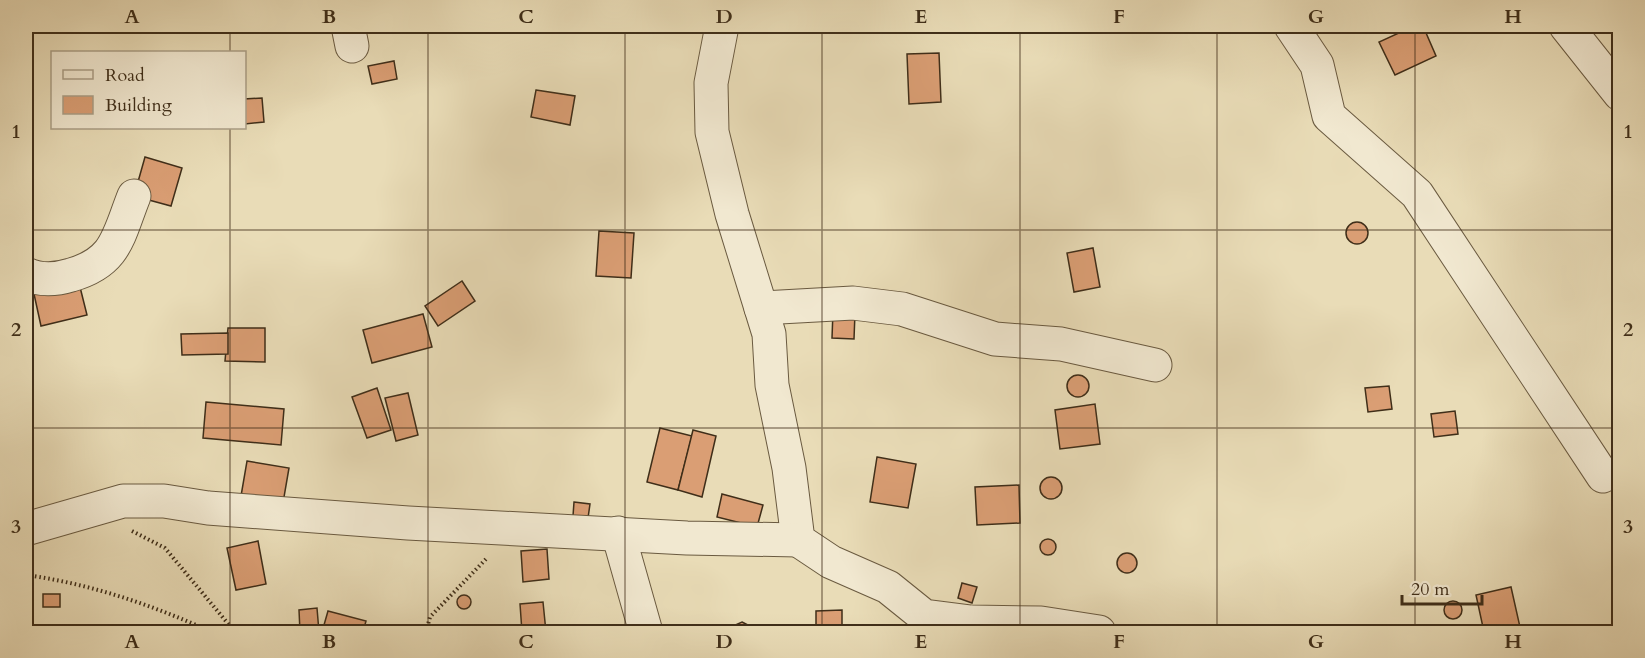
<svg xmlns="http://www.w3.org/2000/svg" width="1645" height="658" viewBox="0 0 1645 658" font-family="Cardo,serif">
	<rect width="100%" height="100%" fill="#e9dcb7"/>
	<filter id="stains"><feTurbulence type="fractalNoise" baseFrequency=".00333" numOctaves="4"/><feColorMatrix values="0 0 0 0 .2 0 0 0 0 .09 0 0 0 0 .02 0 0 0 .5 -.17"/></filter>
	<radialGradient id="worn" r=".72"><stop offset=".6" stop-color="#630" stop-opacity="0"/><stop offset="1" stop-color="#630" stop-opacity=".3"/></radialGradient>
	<!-- building -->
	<g fill="#da9e74" stroke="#3f2e19" stroke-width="1.5">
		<polygon points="1414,26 1423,26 1436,56 1395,75 1379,42"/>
		<polygon points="939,53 941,102 909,104 907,54"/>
		<polygon points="394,61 397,79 372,84 368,66"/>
		<polygon points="536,90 575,96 570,125 531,117"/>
		<polygon points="262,98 264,122 245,124 244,99"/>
		<polygon points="145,157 182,168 171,206 134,196"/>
		<circle cx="1357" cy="233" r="11"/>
		<polygon points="599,231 634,233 631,278 596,276"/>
		<polygon points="1093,248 1100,287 1074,292 1067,253"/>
		<polygon points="462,281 475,301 438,326 425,306"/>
		<polygon points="79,283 87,315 41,326 34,294"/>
		<polygon points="833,311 855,313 854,339 832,338"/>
		<polygon points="423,314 432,347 372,363 363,330"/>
		<polygon points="228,328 265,328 265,362 225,361"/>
		<polygon points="228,333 228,354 182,355 181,334"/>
		<circle cx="1078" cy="386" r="11"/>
		<polygon points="1389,386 1392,409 1368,412 1365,388"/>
		<polygon points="377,388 391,430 367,438 352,397"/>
		<polygon points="408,393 418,435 396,441 385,398"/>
		<polygon points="206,402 284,409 281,445 203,438"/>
		<polygon points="1095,404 1100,444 1060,449 1055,410"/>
		<polygon points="1455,411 1458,434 1434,437 1431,414"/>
		<polygon points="660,428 692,436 678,490 647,482"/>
		<polygon points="693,430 716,436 702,497 678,490"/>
		<polygon points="877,457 916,464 908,508 870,502"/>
		<polygon points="247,461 289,468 283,503 241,496"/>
		<circle cx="1051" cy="488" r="11"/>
		<polygon points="1019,485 1020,523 977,525 975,487"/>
		<polygon points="722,494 763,505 757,527 717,517"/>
		<polygon points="574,502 590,504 588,518 573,516"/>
		<circle cx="1048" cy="547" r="8"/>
		<polygon points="258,541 266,584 236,590 227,548"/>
		<polygon points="547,549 549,579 523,582 521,551"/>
		<circle cx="1127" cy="563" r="10"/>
		<polygon points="962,583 977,587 972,603 958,598"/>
		<polygon points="1511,587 1520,627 1484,632 1476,595"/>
		<rect x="43" y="594" width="17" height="13"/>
		<circle cx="464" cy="602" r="7"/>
		<circle cx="1453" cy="610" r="9"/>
		<polygon points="543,602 546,632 522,632 520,604"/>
		<polygon points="317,608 319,632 300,632 299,610"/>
		<polygon points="842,610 842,630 866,630 866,632 816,632 816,611"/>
		<polygon points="328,611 366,621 363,632 322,632"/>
		<polygon points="742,622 748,625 751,632 730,632 733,626"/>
	</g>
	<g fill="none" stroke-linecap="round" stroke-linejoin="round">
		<defs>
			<g id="minor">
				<polyline points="348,26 352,46"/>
				<polyline points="722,26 711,83 712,132 732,214 769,334 772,385 789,468 798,540 831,562 888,587 924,616 971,622 1041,623 1099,632"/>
				<polyline points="1291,26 1317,65 1329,116 1417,194 1603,476"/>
				<polyline points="1566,26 1620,94"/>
				<path d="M 26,274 C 41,281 55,280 71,275 C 117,262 118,236 134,196"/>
				<polyline points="761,308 853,303 902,309 995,339 1061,344 1155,365"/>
				<polyline points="26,529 123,501 164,501 208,508 408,523 687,538 798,540"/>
				<polyline points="618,533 646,632"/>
			</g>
		</defs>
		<!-- minor casing -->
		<use href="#minor" stroke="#6a5a40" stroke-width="35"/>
		<!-- path -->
		<g stroke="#3f2e19" stroke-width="4" stroke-dasharray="1.5 3" stroke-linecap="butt">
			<polyline points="132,531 165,548 235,632"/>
			<path d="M 26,575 C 91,584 152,605 212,632"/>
			<polyline points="426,632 430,617 487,558"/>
		</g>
		<!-- minor -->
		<use href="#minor" stroke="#f1e8d0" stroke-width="33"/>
	</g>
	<!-- grid -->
	<path fill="none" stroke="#3f2e19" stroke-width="1.5" stroke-opacity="0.55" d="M 230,26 L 230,52M 428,26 L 428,632M 625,26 L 625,632M 822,26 L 822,632M 1020,26 L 1020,632M 1217,26 L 1217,632M 1415,26 L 1415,632M 230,128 L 230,632M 26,230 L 1620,230M 26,428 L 1620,428"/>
	<!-- margin -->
	<rect width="1645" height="658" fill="none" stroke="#e9dcb7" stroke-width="66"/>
	<!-- legend -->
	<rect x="51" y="51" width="195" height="78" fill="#f1e8d0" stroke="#aa9e87" stroke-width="1.5"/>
	<rect x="63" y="70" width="30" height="9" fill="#f1e8d0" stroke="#aa9e87" stroke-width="1.5"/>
	<text x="105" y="81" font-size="18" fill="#3f2e19">Road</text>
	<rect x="63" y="96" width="30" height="18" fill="#da9e74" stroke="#aa9e87" stroke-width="1.5"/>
	<text x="105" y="111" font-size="18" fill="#3f2e19">Building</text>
	<!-- scale -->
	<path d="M1402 595v9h80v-9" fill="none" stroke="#3f2e19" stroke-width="3"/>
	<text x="1411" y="595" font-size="18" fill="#3f2e19" stroke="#f1e8d0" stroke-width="4.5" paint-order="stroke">20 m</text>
	<rect x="33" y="33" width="1579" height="592" fill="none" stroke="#3f2e19" stroke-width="2"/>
	<g font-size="20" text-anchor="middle" font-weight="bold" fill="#3f2e19">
		<text x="132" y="23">A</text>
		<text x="329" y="23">B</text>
		<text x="526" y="23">C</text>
		<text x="724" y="23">D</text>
		<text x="921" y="23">E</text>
		<text x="1119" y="23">F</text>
		<text x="1316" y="23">G</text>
		<text x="1513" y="23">H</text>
		<text x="16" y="138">1</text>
		<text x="1628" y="138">1</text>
		<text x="16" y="336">2</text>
		<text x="1628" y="336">2</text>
		<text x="16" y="533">3</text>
		<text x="1628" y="533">3</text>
		<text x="132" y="648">A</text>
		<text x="329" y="648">B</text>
		<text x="526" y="648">C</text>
		<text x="724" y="648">D</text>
		<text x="921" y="648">E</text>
		<text x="1119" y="648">F</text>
		<text x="1316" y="648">G</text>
		<text x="1513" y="648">H</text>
	</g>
	<rect width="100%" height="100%" filter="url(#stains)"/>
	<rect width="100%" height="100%" fill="url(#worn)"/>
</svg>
